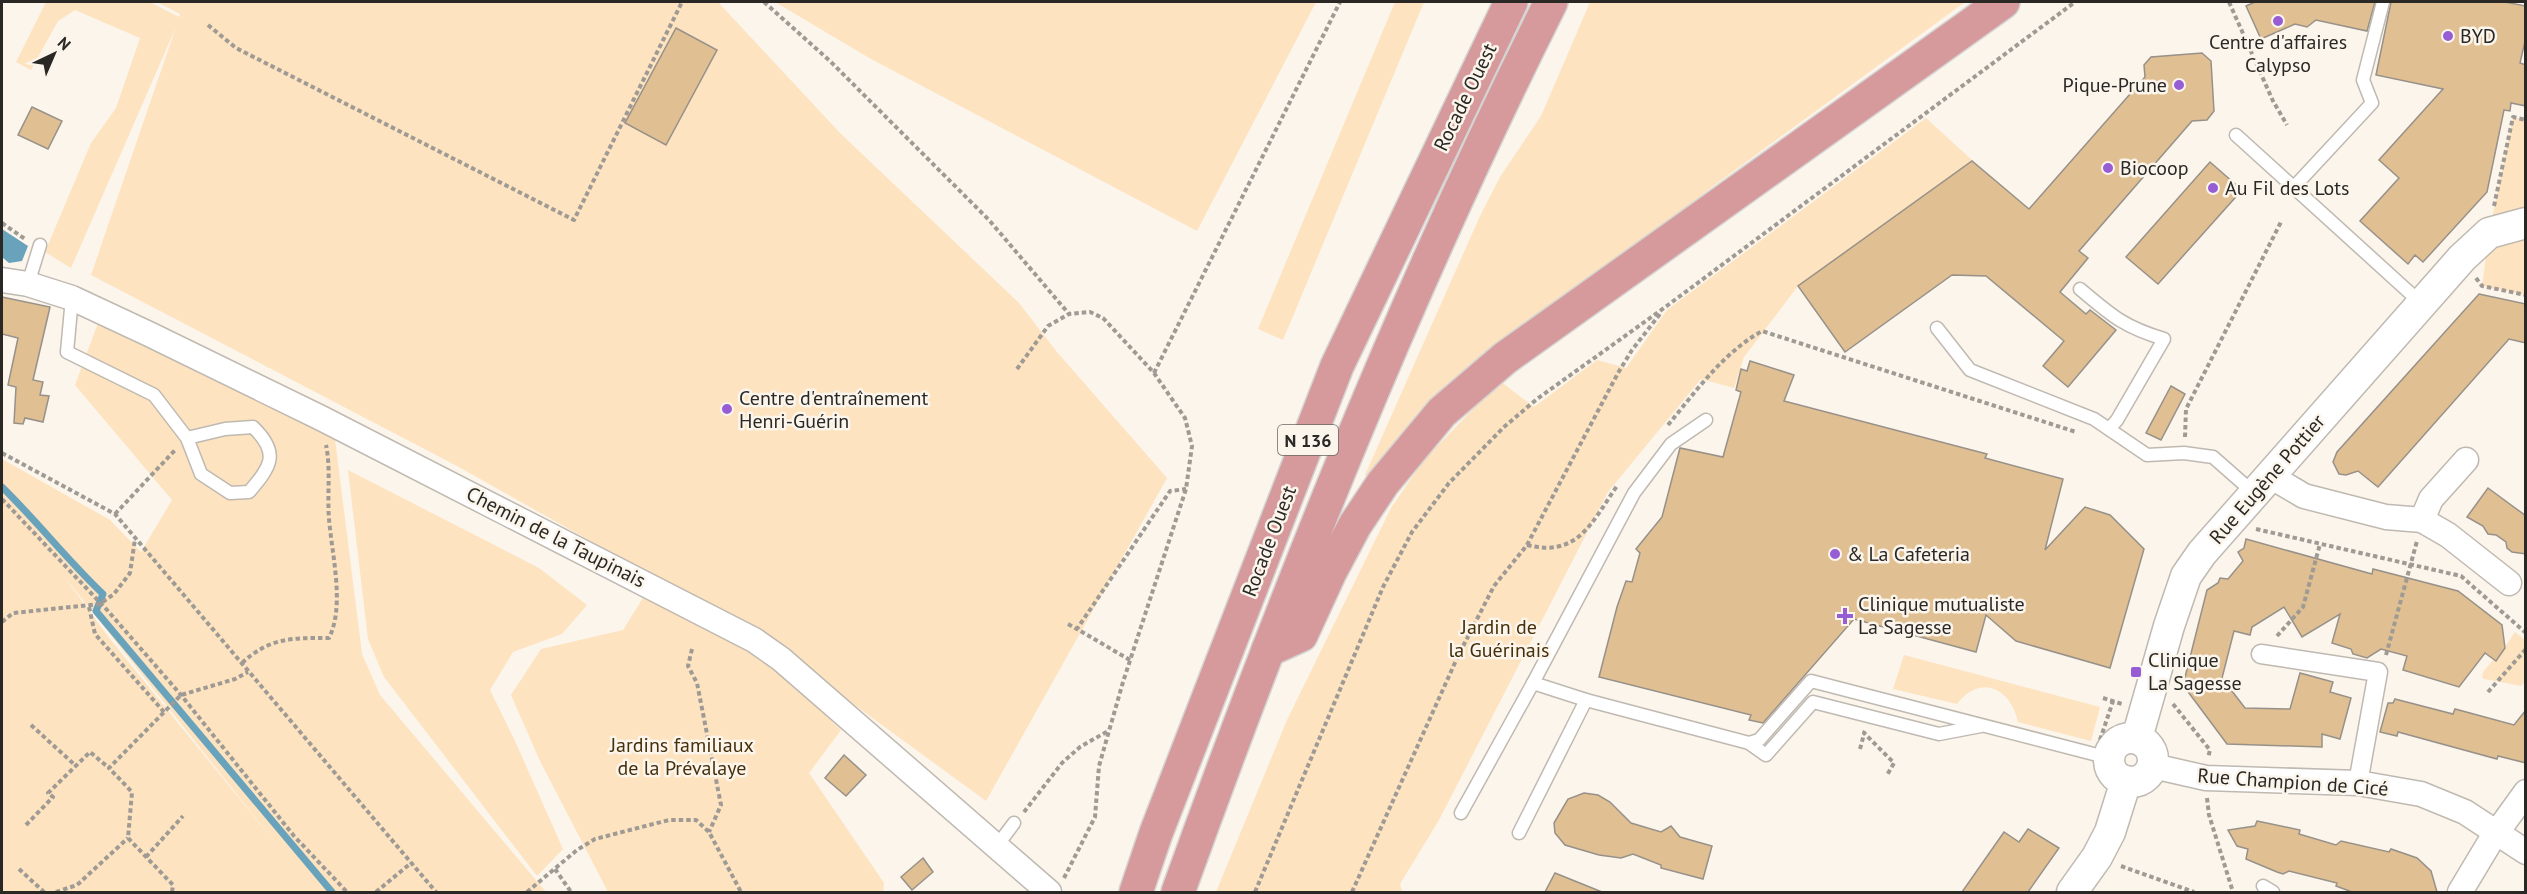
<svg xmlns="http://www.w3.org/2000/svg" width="2527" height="894" viewBox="0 0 2527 894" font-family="'PT Sans',sans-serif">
	<rect width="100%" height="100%" fill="#fbf5ec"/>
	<!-- green -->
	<g fill="#fde3c0" fill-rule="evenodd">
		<polygon points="46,2 150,2 179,17 180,14 157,2 718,2 840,133 1019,303 1057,352 1167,478 986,801 763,638 457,466 91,275 176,27 71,268 45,252 91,143 116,108 140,38 75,10 58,21 31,70 16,62"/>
		<polygon points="775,2 1316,2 1197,231 871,59"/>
		<polygon points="1395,2 1424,2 1283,340 1258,329"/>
		<polygon points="1590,2 1965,2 1712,187 1467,382 1375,480 1365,475 1480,216 1500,177 1541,116"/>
		<polygon points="2513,117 2525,120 2525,295 2482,286 2489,233"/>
		<polygon points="1926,118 1973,161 1798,286 1744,357 1734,388 1701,379 1608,492 1439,820 1400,884 1402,892 1216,892 1287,720 1391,508 1423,461 1500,381 1534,407 1597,360 1626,368 1667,310"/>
		<path d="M 98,323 L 334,431 L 362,654 L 380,695 L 546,892 L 2,892 L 2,459 L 110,520 L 141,552 L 172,500 L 75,385 ZM 63,575 L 277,845 L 110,639 Z"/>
		<polygon points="348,470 539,568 587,605 562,634 513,652 490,690 515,741 563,849 537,876 384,677 368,639"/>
		<polygon points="649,588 753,647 841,730 809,773 884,883 883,892 608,892 540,761 511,695 541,649 623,630"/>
		<polygon points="2515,632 2525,640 2525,681 2521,686 2485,679 2482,678 2483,672 2493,660 2497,659"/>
		<path d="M 1904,655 L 2100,707 L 2091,741 L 2018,722 C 2011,689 1981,673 1957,704 L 1893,689 Z"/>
	</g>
	<!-- water -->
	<polygon fill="#68a3bb" points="2,229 28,246 22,261 9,263 2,257"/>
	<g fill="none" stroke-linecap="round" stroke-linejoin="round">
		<!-- stream -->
		<path stroke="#68a3bb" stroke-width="7" d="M 2,487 C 37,521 67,560 103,594 L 96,611 L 332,892"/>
	</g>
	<!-- building -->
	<g fill="#e0bf92" stroke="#979189" stroke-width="1.5">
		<polygon points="2255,2 2375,2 2367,31 2316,20 2307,27 2295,24 2261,39 2246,6"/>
		<polygon points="2391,2 2505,2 2526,6 2526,37 2520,63 2526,65 2526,106 2511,103 2510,111 2504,110 2487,192 2423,262 2415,255 2408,264 2360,221 2399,178 2379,160 2443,89 2376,75"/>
		<polygon points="676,28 717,50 666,145 625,123"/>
		<polygon points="2202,53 2211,61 2214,111 2207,120 2192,121 2079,251 2088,258 2060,292 2086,314 2090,310 2116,330 2068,387 2043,366 2064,341 1986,276 1952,275 1845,352 1798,286 1972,161 2029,209 2145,77 2144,65 2151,57"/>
		<polygon points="32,107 62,121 48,149 18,135"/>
		<polygon points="2210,162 2242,190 2158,284 2126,257"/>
		<polygon points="2479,294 2526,304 2526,343 2509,339 2378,487 2358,471 2346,475 2339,474 2333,462 2337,452"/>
		<polygon points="2,297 50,307 33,380 43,382 40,395 49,396 43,422 25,418 23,424 14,423 16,387 8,385 18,338 2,334"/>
		<polygon points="1750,361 1794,375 1784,401 1987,454 1985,458 2063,479 2045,550 2085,507 2110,515 2144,549 2110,668 2016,641 1986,615 1976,652 1854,619 1763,723 1749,720 1751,715 1599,677 1617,607 1626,581 1632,582 1640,553 1636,549 1662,517 1680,448 1723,457 1741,392 1736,390 1741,369 1747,371"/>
		<polygon points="2171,386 2185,394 2161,440 2146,433"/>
		<polygon points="2488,488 2526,516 2526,554 2512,552 2507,548 2506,542 2496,535 2488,534 2483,526 2467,517"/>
		<polygon points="2246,539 2372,574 2373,569 2458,591 2502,625 2505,648 2496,661 2485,653 2459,687 2403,670 2407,656 2381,649 2367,658 2353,654 2351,649 2332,643 2340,614 2302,637 2284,607 2252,627 2250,635 2234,631 2222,678 2245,708 2290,709 2300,673 2333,682 2330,692 2351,698 2340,739 2322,734 2322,747 2227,744 2183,685 2207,590 2218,583 2220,578 2228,579 2243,561 2238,552 2244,548"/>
		<polygon points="2395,699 2453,714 2455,709 2514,725 2526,710 2526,763 2498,756 2497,759 2398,732 2397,736 2380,732 2388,703 2393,703"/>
		<polygon points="844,755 866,775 846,796 825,778"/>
		<polygon points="1584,793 1598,795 1610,802 1631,823 1661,832 1671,826 1680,837 1712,846 1703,879 1661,868 1661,865 1633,854 1621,858 1599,855 1565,845 1555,833 1554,823 1568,799"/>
		<polygon points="2257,821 2300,830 2299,834 2336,845 2341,841 2389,852 2391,849 2417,858 2431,871 2437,892 2352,892 2336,886 2337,883 2289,871 2283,874 2277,872 2246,859 2248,849 2237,846 2228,830 2255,826"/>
		<polygon points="2028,829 2059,848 2028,892 1962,892 2004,832 2019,842"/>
		<polygon points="923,858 933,872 912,890 901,877"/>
		<polygon points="1555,873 1602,892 1545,892"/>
	</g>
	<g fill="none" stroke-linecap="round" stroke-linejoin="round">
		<defs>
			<g id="service">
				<polyline points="2236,135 2421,303"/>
				<polyline points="2294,187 2372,103 2363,80 2383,2"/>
				<polyline points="28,284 40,245"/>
				<path d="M 2080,289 C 2112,316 2124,327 2164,339 L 2117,420 L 2109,429"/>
				<path d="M 72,298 L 67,352 L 154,395 L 187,438 L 201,474 L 230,493 L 249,492 C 270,467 281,454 253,427 L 225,429 L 187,438"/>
				<polyline points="1937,328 1970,370 2094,419 2147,455 2184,453 2213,457 2254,493"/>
				<polyline points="1706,420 1671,444 1634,493 1533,683 1586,700 1749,743"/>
				<polyline points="1981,726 1939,734 1813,702 1766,755 1749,743 1759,740 1811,681 2109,758"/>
				<polyline points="1461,813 1533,683"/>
				<polyline points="1519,833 1586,700"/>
				<polyline points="996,847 1014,823"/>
				<polyline points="2263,886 2273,892"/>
			</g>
			<polyline id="pedestrian" points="2261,654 2378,672 2358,783"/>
			<g id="minor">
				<polyline points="2,280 28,284 72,298 149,334 321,418 754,640 781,659 1049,892"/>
				<polyline points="2270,476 2304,496 2386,517 2422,520 2448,535 2509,583"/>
				<polyline points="2422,520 2431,499 2466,460"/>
				<polyline points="2153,766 2206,778 2358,783 2421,794 2465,812 2526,852"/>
				<polyline points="2460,892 2490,842 2526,792"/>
			</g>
			<g id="tertiary">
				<polyline points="2137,738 2169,626 2186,576 2202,553 2462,258 2489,233 2526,223"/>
				<circle cx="2131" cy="760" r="22"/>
				<polyline points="2072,892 2097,857 2110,832 2126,781"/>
			</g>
			<g id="trunk">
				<polyline points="1268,650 1301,635 1330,572 1355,525 1383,483 1442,412 1505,358 2003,2"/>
				<polyline points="1136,892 1156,833 1337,366 1511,2"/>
				<path d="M 1178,892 C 1287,590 1407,289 1551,2"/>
			</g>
		</defs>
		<!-- service casing -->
		<use href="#service" stroke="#bfb9b1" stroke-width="15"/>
		<!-- pedestrian casing -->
		<use href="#pedestrian" stroke="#bfb9b1" stroke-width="21"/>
		<!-- minor casing -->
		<use href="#minor" stroke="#bfb9b1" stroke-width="27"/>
		<!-- tertiary casing -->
		<use href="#tertiary" stroke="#bfb9b1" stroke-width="33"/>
		<!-- trunk casing -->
		<use href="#trunk" stroke="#d4d4d3" stroke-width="36"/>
		<!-- path -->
		<g stroke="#9f9b94" stroke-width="4" stroke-dasharray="4.5 3" stroke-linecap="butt">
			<polyline points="764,2 830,61 989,220 1069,314"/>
			<polyline points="2229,2 2273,101 2287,125"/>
			<polyline points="208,25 236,48 574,220 682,2"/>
			<polyline points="2494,206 2513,117 2526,120"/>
			<polyline points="2,223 25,239"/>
			<polyline points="2476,278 2482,286 2526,295"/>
			<polyline points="1017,369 1048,326 1069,314 1090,312 1103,318 1154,373 1185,418 1192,446 1186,489 1123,682 1099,766 1095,817 1064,878"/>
			<polyline points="1154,373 1340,2"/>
			<path d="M 1668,425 C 1696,391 1723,353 1762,331 L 2076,432"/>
			<polyline points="2185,437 2186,409 2282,220"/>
			<polyline points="2,453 115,514 436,892"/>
			<polyline points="2,499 108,611 181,695 294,836 347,892"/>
			<polyline points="115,514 176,449"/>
			<polyline points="2256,529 2461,576 2526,633"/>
			<path d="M 1527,545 C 1578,558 1592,522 1617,486"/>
			<polyline points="89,607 95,634 164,712"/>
			<polyline points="2,622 13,613 100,604 114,594 130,573 135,539"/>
			<polyline points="1068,624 1077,629"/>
			<polyline points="2277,636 2303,607 2320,544"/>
			<polyline points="692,649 688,666 697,683 721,805 709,832"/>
			<polyline points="2386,655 2417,541"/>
			<polyline points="1130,660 1077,629 1170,491 1186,489"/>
			<path d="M 242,663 C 270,637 293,638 329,638 C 345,606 332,555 329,519 C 327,495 331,469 326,445"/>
			<polyline points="2488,692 2526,649"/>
			<polyline points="2103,698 2122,704"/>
			<polyline points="2173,704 2210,750 2208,758"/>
			<polyline points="31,725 76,766"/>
			<polyline points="1865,731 1864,733 1894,763 1887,775"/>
			<polyline points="2100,740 2113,701"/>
			<polyline points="1860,749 1864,734"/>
			<polyline points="2207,798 2209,815 2233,892"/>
			<polyline points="1024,812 1062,763 1080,747 1108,731"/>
			<polyline points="26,825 53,797 48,793 90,752 109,768"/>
			<polyline points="146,857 183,816"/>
			<polyline points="2121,866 2194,892"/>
			<polyline points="19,869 44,892"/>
			<polyline points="555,869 571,892"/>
			<polyline points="56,892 77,885 128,838"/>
			<polyline points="172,892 173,885 128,838 132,792 109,768 181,695 235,679 248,672"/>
			<polyline points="376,892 411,863"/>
			<polyline points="527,892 577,850 595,839 669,820 696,820 709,832 741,892"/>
			<polyline points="1255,892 1383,587 1412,532 1449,483 1504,427 1537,399 1664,308 2075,2"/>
			<polyline points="1352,892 1458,656 1494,586 1527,545 1618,373 1632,350 1660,314"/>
		</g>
		<!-- service -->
		<use href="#service" stroke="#fff" stroke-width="12"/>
		<!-- pedestrian -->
		<use href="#pedestrian" stroke="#fff" stroke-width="18"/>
		<!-- minor -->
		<use href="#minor" stroke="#fff" stroke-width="24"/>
		<!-- tertiary -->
		<use href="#tertiary" stroke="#fff" stroke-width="30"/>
		<!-- trunk -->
		<use href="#trunk" stroke="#d69a9c" stroke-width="33"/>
	</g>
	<!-- markers -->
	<g fill="#975dd5" stroke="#fbf5ec" stroke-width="2">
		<circle cx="2278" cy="21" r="6"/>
		<circle cx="2448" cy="36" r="6"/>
		<circle cx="2179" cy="85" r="6"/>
		<circle cx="2108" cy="168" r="6"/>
		<circle cx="2213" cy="188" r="6"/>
		<circle cx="727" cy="409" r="6"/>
		<circle cx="1835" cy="554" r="6"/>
		<path d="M1842 607h6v6h6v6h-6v6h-6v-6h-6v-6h6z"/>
		<rect x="2130" y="666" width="12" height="12" rx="3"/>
	</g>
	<g text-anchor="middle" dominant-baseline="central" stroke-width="5" stroke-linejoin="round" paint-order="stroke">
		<!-- shield labels -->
		<rect fill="#fbf5ec" stroke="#696661" stroke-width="1.5" x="1278" y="425" width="60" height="30" rx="4.5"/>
		<g font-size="18" font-weight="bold" fill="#2a2825">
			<text x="1308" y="440">N 136</text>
		</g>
		<!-- poi labels -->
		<g font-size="20" fill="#2a2825" stroke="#fbf5ec" text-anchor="start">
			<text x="2460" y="36">BYD</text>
			<text x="2278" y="42" text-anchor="middle">Centre d'affaires<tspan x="2278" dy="23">Calypso</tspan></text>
			<text x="2167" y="85" text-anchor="end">Pique-Prune</text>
			<text x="2120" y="168">Biocoop</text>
			<text x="2225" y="188">Au Fil des Lots</text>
			<text x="739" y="398">Centre d'entraînement<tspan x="739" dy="23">Henri-Guérin</tspan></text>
			<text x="1847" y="554">&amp; La Cafeteria</text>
			<text x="1858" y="604">Clinique mutualiste<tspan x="1858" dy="23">La Sagesse</tspan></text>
			<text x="2148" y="660">Clinique<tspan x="2148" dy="23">La Sagesse</tspan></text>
		</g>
		<!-- street labels -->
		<g font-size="20" fill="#2a2825" stroke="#fbf5ec">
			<text transform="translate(1465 97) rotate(-64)">Rocade Ouest</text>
			<text transform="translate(2267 479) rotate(-49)">Rue Eugène Pottier</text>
			<text transform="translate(556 537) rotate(27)">Chemin de la Taupinais</text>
			<text transform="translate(1269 541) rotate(-69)">Rocade Ouest</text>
			<text transform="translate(2293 782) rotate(4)">Rue Champion de Cicé</text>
		</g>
		<!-- park labels -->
		<g font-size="20" fill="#462f0a" stroke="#fbf5ec">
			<text x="1499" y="627">Jardin de<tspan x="1499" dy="23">la Guérinais</tspan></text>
			<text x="682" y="745">Jardins familiaux<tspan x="682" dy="23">de la Prévalaye</tspan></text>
		</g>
	</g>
	<!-- border -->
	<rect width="2527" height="894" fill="none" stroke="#2a2825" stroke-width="6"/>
	<!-- north arrow -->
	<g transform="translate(54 54) rotate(44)" stroke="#fbf5ec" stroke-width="4.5" paint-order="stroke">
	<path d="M0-4.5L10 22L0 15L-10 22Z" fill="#2a2825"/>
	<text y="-9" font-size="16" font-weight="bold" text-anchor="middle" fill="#2a2825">N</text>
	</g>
</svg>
